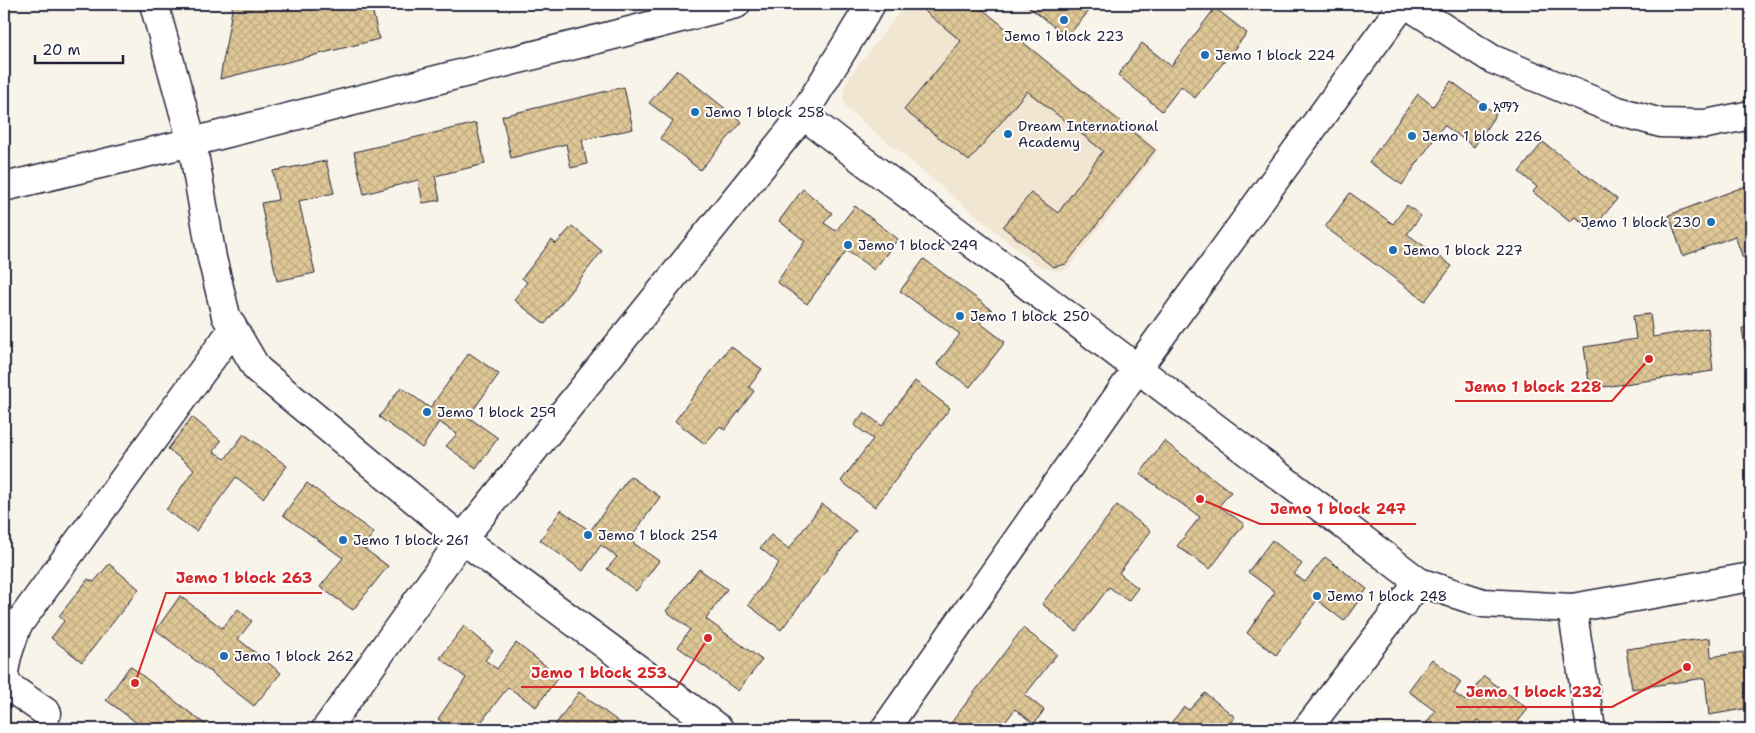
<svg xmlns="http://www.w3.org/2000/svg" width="1755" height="733" viewBox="0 0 1755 733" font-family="'Shantell Sans','Noto Sans Ethiopic',sans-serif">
	<defs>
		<pattern id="building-cross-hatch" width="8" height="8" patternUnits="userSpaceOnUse" patternTransform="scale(1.25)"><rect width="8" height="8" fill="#dfc796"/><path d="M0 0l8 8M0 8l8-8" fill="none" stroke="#bfab82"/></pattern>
	</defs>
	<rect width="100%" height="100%" fill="#f9f4ea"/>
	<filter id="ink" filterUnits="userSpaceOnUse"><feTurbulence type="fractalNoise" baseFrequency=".02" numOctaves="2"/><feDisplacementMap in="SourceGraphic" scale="10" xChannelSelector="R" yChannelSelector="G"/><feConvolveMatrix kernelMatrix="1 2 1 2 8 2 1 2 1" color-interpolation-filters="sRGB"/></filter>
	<g filter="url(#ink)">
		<!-- built -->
		<polygon fill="#f1e6d1" points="906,4 977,4 1159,150 1069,267 1062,271 1052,270 1043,268 1034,263 847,109 843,98 844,89 850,76"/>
		<!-- building -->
		<g fill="url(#building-cross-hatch)" stroke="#22223b">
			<polygon points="233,4 371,4 379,39 220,79"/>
			<polygon points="916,4 976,4 1155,150 1066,264 1053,267 1003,227 1031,193 1058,213 1103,151 1027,91 969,161 904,110 961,41"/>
			<polygon points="1025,4 1095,4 1067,37"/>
			<polygon points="1215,8 1247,33 1195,98 1181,86 1162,111 1118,75 1142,43 1171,66"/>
			<polygon points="677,70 742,122 700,170 660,138 673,121 649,103"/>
			<polygon points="1451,81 1496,114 1474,147 1444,125 1402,185 1369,162 1418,94 1433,106"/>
			<polygon points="624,87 633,129 582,140 587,164 571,168 566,144 511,158 502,116"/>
			<polygon points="476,123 485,164 435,176 440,200 423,203 418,180 364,194 354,152"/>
			<polygon points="1543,142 1617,199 1592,230 1575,217 1570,222 1533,192 1537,187 1519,172"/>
			<polygon points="326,161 334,193 299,201 315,273 277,281 261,203 278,200 273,171"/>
			<polygon points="1751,184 1751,255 1743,258 1735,236 1683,256 1669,215"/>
			<polygon points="803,189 832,213 824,223 836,231 855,206 898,239 874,270 847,250 807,304 777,282 805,241 779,221"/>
			<polygon points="1350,193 1393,224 1407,205 1421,216 1407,234 1452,266 1425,301 1325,227"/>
			<polygon points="572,226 602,251 545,324 514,300 527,282 522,278 552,240 556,244"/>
			<polygon points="924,259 992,310 980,323 1005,342 970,387 937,364 960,334 900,291"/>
			<polygon points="1650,314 1653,337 1708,328 1713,371 1590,389 1584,347 1636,339 1633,316"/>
			<polygon points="1751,327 1751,367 1748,368 1742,328"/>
			<polygon points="730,346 762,369 749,387 754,391 725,430 720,426 705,444 675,421"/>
			<polygon points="469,353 499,374 468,417 498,438 476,468 446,446 457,434 439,422 422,448 379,417 401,387 430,408"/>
			<polygon points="915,381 950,408 875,507 841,481 873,439 854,425 864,412 882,426"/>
			<polygon points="192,417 221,441 213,451 225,459 244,434 287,466 263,498 236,477 196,531 166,510 194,469 168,449"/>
			<polygon points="1164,441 1231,492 1219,506 1244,524 1210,569 1177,546 1200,517 1140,474"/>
			<polygon points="630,476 660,497 629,540 659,561 636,591 607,569 617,557 601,545 583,571 540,540 561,510 590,531"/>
			<polygon points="307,483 374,533 362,547 388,566 353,610 320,587 343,558 283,515"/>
			<polygon points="822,504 856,531 781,630 748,605 779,563 760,548 771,535 789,549"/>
			<polygon points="1117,505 1151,531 1119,573 1138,588 1128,601 1109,587 1076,631 1042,604"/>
			<polygon points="1272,540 1302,564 1294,574 1305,582 1325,557 1367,589 1344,621 1317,600 1276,655 1247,633 1275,592 1248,572"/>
			<polygon points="109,564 139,589 82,662 51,638 64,621 59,616 88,579 94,582"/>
			<polygon points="699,569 727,589 706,619 762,660 738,691 678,647 690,629 666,611"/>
			<polygon points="180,596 222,628 238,609 252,621 238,639 281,673 254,706 156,630"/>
			<polygon points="464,626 493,650 485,660 497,669 516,643 559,676 536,707 508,687 476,729 452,729 438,719 466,678 440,658"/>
			<polygon points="1023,628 1057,654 1025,695 1044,710 1034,724 1015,709 1000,729 950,729 948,727"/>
			<polygon points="1710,638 1711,657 1743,652 1749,708 1709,715 1705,678 1632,689 1626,649"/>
			<polygon points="1432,659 1461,682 1454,693 1465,701 1484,676 1528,709 1512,729 1490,729 1477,720 1470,729 1422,729 1435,711 1408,691"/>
			<polygon points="130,666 211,729 145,729 106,700"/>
			<polygon points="579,692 628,729 561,729 555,725"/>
			<polygon points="1205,693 1235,717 1225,729 1166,729 1184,707 1189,710"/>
			<polygon points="1682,722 1683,729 1640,729 1640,726"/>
		</g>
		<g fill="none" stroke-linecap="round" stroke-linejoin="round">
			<defs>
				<g id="minor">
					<polyline points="154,4 192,142 736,4"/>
					<polyline points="1406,4 1492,59 1618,111 1661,123 1706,124 1751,115"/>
					<polyline points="803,115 1419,582 1483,603 1572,608 1751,577"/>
					<polyline points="4,187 192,142 212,258 226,316 257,369 462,539 719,729"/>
					<polyline points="1572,608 1591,729"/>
					<polyline points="4,672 7,656 17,626 233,329"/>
					<polyline points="4,675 8,686 47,713"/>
					<polyline points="326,729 462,539 803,115 871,4"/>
					<polyline points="885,729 1137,369 1403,4"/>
					<polyline points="1307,729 1419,582"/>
				</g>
			</defs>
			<!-- minor casing -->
			<use href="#minor" stroke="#22223b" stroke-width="31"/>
			<!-- minor -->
			<use href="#minor" stroke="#fff" stroke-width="28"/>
		</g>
	</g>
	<!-- markers -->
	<g fill="#1f6fb2" stroke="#fff" stroke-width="2">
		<circle cx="1064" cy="20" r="5"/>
		<circle cx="1205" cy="55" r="5"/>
		<circle cx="1483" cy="107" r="5"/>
		<circle cx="695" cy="112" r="5"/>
		<circle cx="1008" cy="134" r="5"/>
		<circle cx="1412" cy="136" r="5"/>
		<circle cx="1711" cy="222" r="5"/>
		<circle cx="848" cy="245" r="5"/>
		<circle cx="1393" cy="250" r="5"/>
		<circle cx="960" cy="316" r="5"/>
		<circle cx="427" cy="412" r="5"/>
		<circle cx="588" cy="535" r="5"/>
		<circle cx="343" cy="540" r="5"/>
		<circle cx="1317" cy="596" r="5"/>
		<circle cx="224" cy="656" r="5"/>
	</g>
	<g text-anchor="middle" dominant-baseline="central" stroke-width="4" stroke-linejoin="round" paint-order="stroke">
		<!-- poi labels -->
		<g font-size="14" fill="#22223b" stroke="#fff" text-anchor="start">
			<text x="1064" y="36" text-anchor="middle">Jemo 1 block 223</text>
			<text x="1215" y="55">Jemo 1 block 224</text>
			<text x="1493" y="107">አማን</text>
			<text x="705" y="112">Jemo 1 block 258</text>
			<text x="1018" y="126">Dream International<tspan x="1018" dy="16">Academy</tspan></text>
			<text x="1422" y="136">Jemo 1 block 226</text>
			<text x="1701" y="222" text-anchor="end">Jemo 1 block 230</text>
			<text x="858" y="245">Jemo 1 block 249</text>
			<text x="1403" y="250">Jemo 1 block 227</text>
			<text x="970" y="316">Jemo 1 block 250</text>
			<text x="437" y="412">Jemo 1 block 259</text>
			<text x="598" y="535">Jemo 1 block 254</text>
			<text x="353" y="540">Jemo 1 block 261</text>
			<text x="1327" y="596">Jemo 1 block 248</text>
			<text x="234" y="656">Jemo 1 block 262</text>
		</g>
	</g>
	<!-- callouts -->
	<path fill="none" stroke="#d62828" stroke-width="2" d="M1649 359L1612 401H1455M1200 499L1260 524H1416M135 683L166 593H322M708 638L677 687H521M1687 667L1612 707H1456"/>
	<g fill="#d62828" stroke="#fff" stroke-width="2">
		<circle cx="1649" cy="359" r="5"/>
		<circle cx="1200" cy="499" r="5"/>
		<circle cx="135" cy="683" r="5"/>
		<circle cx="708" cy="638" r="5"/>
		<circle cx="1687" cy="667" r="5"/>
	</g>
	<g font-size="15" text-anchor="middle" font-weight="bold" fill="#d62828" stroke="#fff" stroke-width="4" stroke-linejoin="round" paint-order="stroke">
		<text x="1533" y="392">Jemo 1 block 228</text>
		<text x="1338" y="514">Jemo 1 block 247</text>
		<text x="244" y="583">Jemo 1 block 263</text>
		<text x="599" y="678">Jemo 1 block 253</text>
		<text x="1534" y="697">Jemo 1 block 232</text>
	</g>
	<!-- margin -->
	<rect width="1755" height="733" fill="none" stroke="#fff" stroke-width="20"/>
	<rect x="10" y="10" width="1735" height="713" fill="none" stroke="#22223b" stroke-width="2" filter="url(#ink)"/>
	<!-- scale -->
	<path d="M35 55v8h88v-8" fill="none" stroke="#22223b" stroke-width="2.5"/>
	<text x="42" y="55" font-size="15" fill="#22223b" stroke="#ffffff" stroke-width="4" paint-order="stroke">20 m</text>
</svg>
